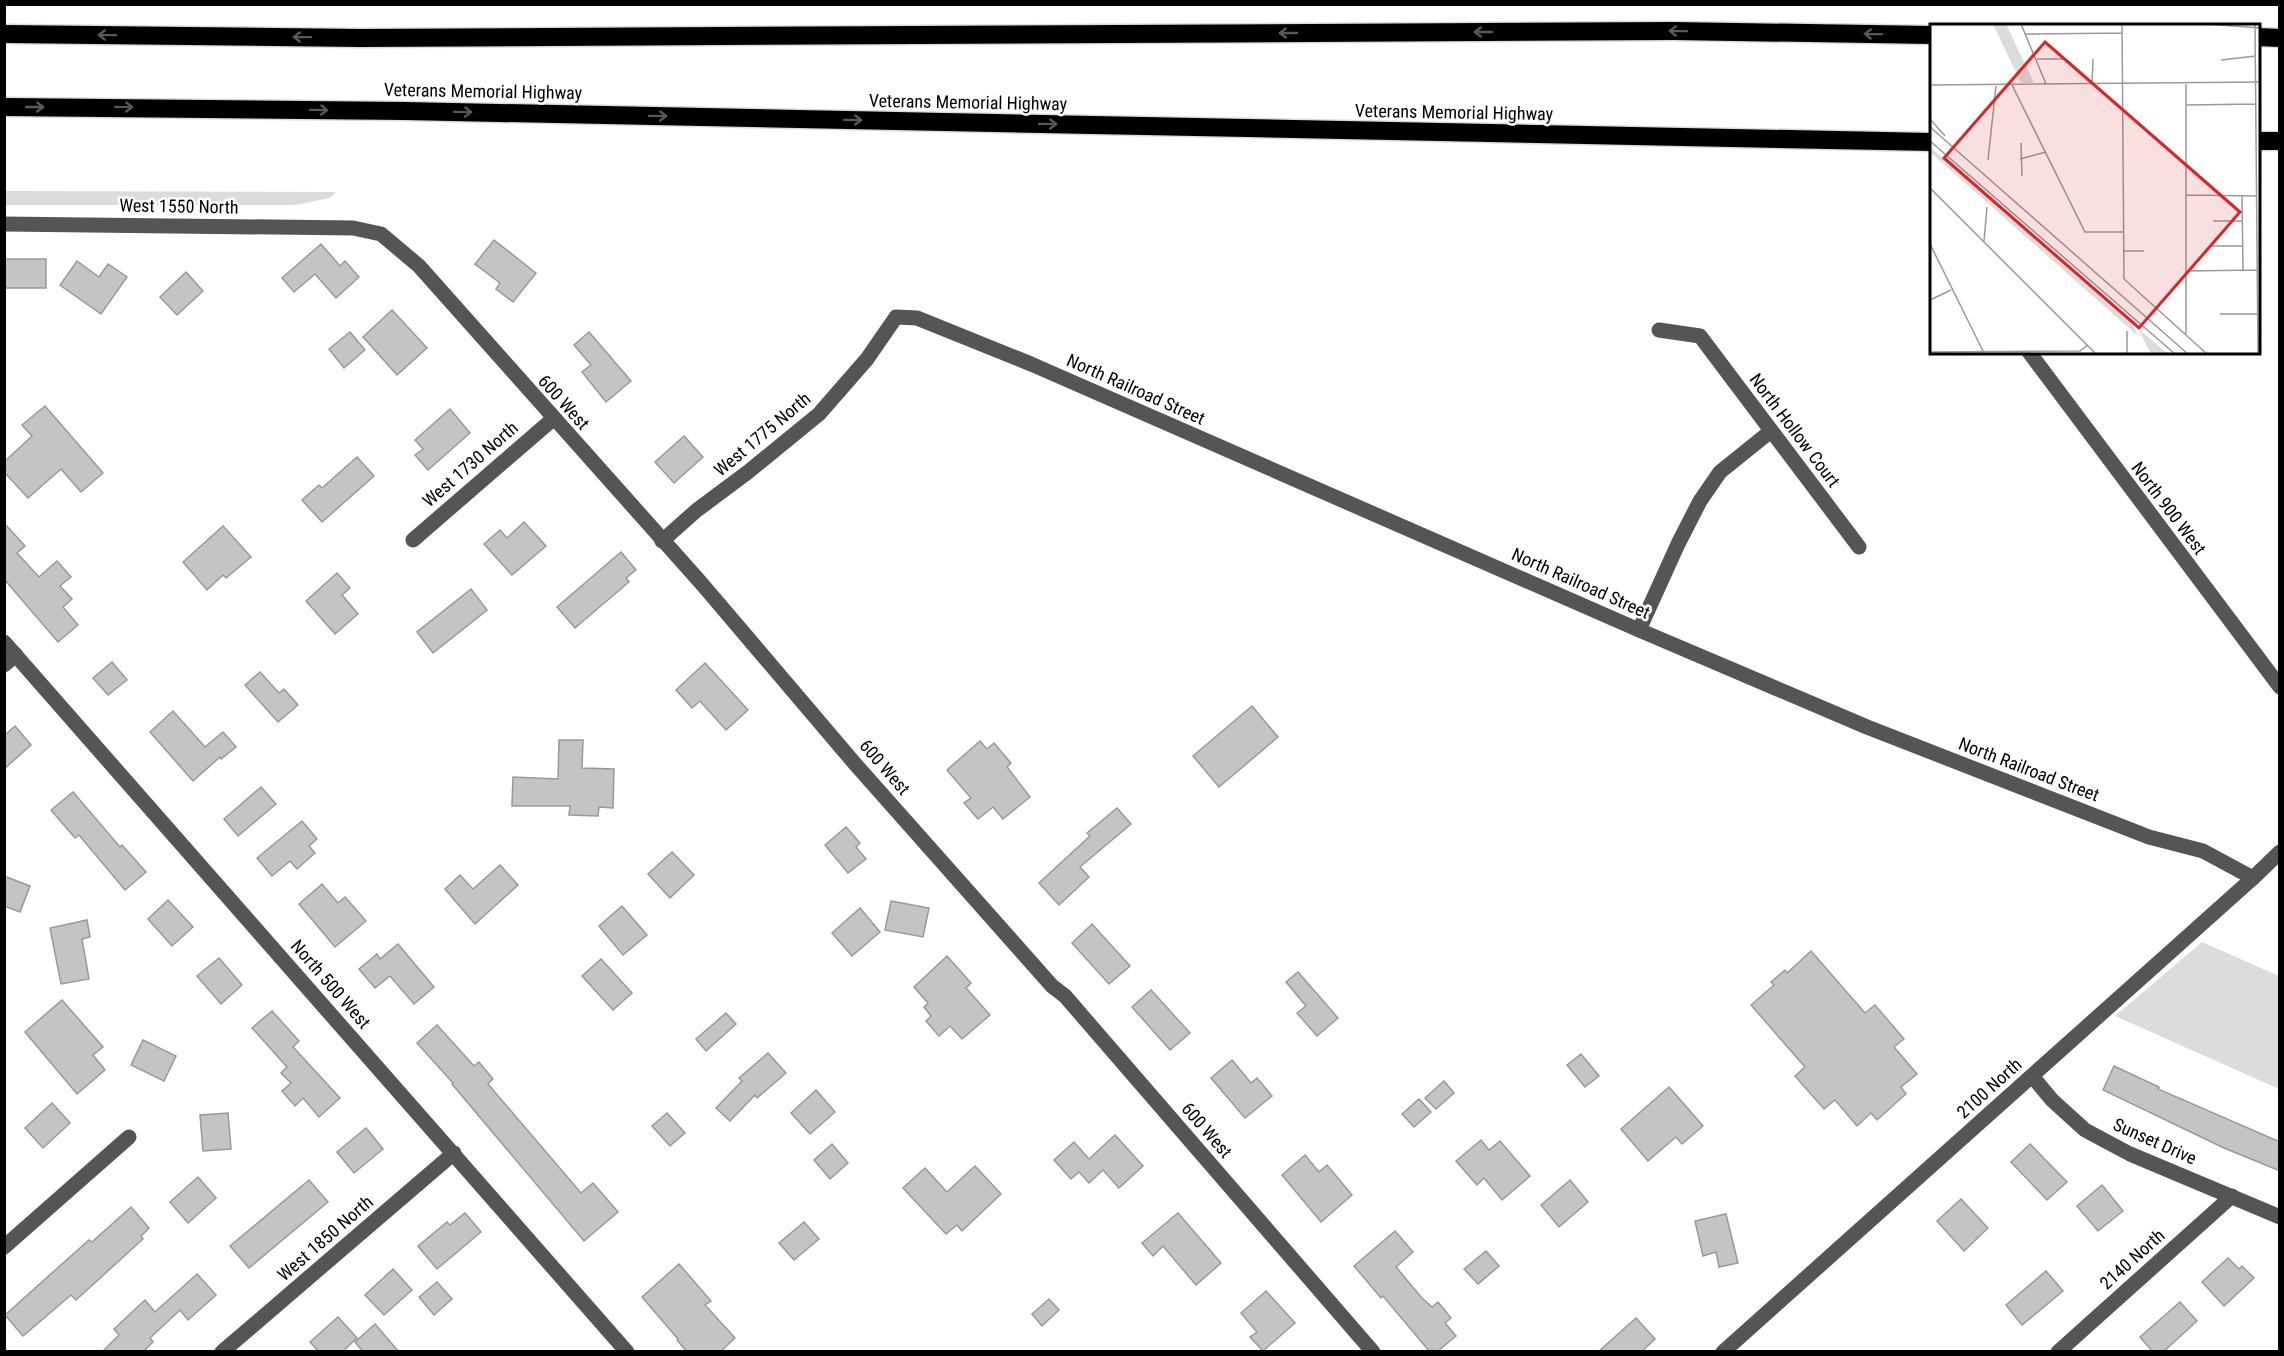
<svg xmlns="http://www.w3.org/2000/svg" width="2284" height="1356" viewBox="0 0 2284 1356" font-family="'Roboto Condensed',sans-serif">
	<rect width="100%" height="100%" fill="#fff"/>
	<!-- green -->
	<g fill="#dcdcdc">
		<polygon points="5,191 336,192 330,198 295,205 5,205"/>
		<polygon points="2202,942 2279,976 2279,1089 2115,1016"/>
	</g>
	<!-- building -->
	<g fill="#c4c4c4" stroke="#999" stroke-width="1.5">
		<polygon points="494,240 536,273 513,302 496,289 500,283 475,264"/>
		<polygon points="321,244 340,266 345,261 359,277 336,298 315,274 294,292 282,278"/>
		<rect x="4" y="259" width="42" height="29"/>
		<polygon points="77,261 99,277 108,264 127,277 101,314 60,285"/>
		<polygon points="186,272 203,291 177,315 160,297"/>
		<polygon points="392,310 427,348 397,375 363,337"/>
		<polygon points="350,332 365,350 344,368 329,349"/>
		<polygon points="589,332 631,381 606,402 582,372 591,365 574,345"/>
		<polygon points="45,406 103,473 81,492 61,469 28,498 4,472 4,462 32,436 22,425"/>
		<polygon points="450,409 470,433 428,470 415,455 423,449 415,440"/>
		<polygon points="684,436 703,457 674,483 655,462"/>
		<polygon points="357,457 374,476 322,522 302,500 319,485 322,488"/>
		<polygon points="524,522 546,546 512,575 484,544 500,530 507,538"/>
		<polygon points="4,523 25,546 17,553 39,577 57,561 71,577 60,586 72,599 63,607 78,625 58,642 4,579"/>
		<polygon points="223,526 251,557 226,578 223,575 207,590 183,562"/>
		<polygon points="621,552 636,570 626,578 629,582 575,628 557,607"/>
		<polygon points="337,573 350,588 342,595 358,614 335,634 306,601"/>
		<polygon points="471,589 487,610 433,653 417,632"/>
		<polygon points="112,662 127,680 108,695 93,678"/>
		<polygon points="705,663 748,710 726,730 700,701 692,708 676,690"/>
		<polygon points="260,672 279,693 284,689 298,705 278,722 245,685"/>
		<polygon points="1252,706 1278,737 1219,787 1193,756"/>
		<polygon points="173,711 205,747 223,732 236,747 221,759 220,757 193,781 150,732"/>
		<polygon points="15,726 31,745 4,769 4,736"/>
		<polygon points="559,740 583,740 582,768 614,769 613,808 599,807 598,816 569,815 570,806 512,806 513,777 558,779"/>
		<polygon points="980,741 987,749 994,743 1011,763 1007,767 1030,797 1003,819 993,807 978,819 964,803 971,798 947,770"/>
		<polygon points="261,787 276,804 238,836 224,819"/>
		<polygon points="73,792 120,847 122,845 146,872 125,890 79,835 75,838 51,810"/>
		<polygon points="1117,808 1131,824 1080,867 1089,877 1059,905 1039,883 1090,836 1087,833"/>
		<polygon points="302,821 317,839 309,846 315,853 297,869 290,861 272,876 257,858"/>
		<polygon points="846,827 860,843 856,847 866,859 848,873 825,845"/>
		<polygon points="672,852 694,875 670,898 648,874"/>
		<polygon points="500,865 518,885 475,924 445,889 460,875 473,889"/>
		<polygon points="4,876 30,886 20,912 4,906"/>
		<polygon points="322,884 338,903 345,897 366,921 335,947 299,904"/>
		<polygon points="168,900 193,927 172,946 148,919"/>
		<polygon points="891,901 929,908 923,937 885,930"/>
		<polygon points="622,906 647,935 623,955 599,926"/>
		<polygon points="860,908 880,932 852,956 832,933"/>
		<polygon points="87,920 90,937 82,939 89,979 61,984 50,928"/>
		<polygon points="1092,924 1130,966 1109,984 1072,943"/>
		<polygon points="398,944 434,987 414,1004 390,976 375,988 359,969 377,954 380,959"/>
		<polygon points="1811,951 1865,1013 1875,1005 1904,1039 1894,1047 1917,1074 1901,1087 1906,1094 1877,1120 1871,1113 1857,1126 1835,1100 1824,1109 1795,1076 1805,1067 1751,1005 1774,985 1771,982 1785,970 1787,973"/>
		<polygon points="947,956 971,983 966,988 990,1015 962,1039 950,1026 939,1036 926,1021 931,1016 924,1007 928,1003 914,987"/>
		<polygon points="219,958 242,985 221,1004 197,976"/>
		<polygon points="601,959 632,993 613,1010 582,976"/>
		<polygon points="1298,972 1338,1018 1317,1036 1297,1013 1306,1006 1286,982"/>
		<polygon points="1151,990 1190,1033 1170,1050 1132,1007"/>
		<polygon points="62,1000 103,1047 93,1055 105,1070 77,1094 25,1032"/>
		<polygon points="272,1011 299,1041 293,1047 340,1098 319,1117 303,1098 295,1106 282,1091 291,1083 281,1073 287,1067 252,1028"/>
		<polygon points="726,1013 736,1024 706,1051 696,1039"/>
		<polygon points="437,1025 474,1066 479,1062 493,1079 488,1084 581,1193 593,1183 618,1212 584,1241 452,1084 453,1083 417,1043"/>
		<polygon points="143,1040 176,1056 164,1081 131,1065"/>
		<polygon points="768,1053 786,1073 757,1098 755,1095 730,1121 716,1108 742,1081 739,1078"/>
		<polygon points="1581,1054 1599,1076 1585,1087 1567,1065"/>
		<polygon points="1232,1060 1251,1083 1257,1078 1272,1096 1245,1118 1211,1078"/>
		<polygon points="2114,1066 2159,1087 2158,1089 2280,1142 2280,1171 2224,1148 2103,1090"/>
		<polygon points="1444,1081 1454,1093 1436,1109 1425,1098"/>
		<polygon points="1669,1087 1703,1126 1682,1144 1676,1137 1648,1161 1621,1129"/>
		<polygon points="816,1090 835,1112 810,1134 791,1113"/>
		<polygon points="1419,1099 1431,1112 1414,1127 1402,1114"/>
		<polygon points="52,1103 70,1123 43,1148 25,1128"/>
		<polygon points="228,1113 231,1149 203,1151 200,1115"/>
		<polygon points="667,1113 685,1133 670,1146 652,1126"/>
		<polygon points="366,1128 383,1149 354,1173 337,1152"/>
		<polygon points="1115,1135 1143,1166 1119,1188 1103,1170 1089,1183 1079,1172 1071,1179 1054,1160 1074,1142 1089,1159"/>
		<polygon points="1481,1140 1489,1150 1500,1141 1530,1176 1502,1200 1484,1178 1477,1185 1456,1161"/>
		<polygon points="832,1144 848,1163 830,1179 814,1160"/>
		<polygon points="2030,1144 2067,1182 2047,1200 2011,1162"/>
		<polygon points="1305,1155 1319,1172 1327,1165 1352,1195 1321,1222 1282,1175"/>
		<polygon points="975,1166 1001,1194 962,1231 957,1225 946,1234 903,1188 925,1168 947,1192"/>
		<polygon points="198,1177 216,1198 188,1223 170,1202"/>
		<polygon points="309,1180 328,1202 249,1268 230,1246"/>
		<polygon points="1570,1180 1588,1202 1559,1227 1541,1205"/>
		<polygon points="2102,1185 2123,1211 2098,1231 2077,1206"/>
		<polygon points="1961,1199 1988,1228 1964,1251 1937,1221"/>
		<polygon points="131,1207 149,1228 141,1236 143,1239 76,1300 71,1295 23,1336 5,1315 89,1240 92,1242"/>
		<polygon points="465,1213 481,1232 437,1269 418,1246 447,1222 450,1225"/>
		<polygon points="1178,1213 1221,1263 1196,1285 1163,1246 1153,1256 1142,1243"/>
		<polygon points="1726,1214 1738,1263 1719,1267 1716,1252 1703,1256 1695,1221"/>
		<polygon points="804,1222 819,1239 794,1260 779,1243"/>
		<polygon points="1395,1231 1413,1252 1396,1267 1422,1298 1432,1307 1438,1302 1451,1318 1445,1323 1456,1336 1437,1352 1430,1352 1383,1296 1381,1298 1354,1266"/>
		<polygon points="1486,1251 1499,1266 1478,1284 1464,1269"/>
		<polygon points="2228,1258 2239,1269 2242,1266 2254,1278 2224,1306 2202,1282"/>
		<polygon points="679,1264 711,1301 705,1305 735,1338 720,1352 687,1352 677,1340 678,1339 642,1297"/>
		<polygon points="393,1269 412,1290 384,1315 365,1295"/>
		<polygon points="2046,1271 2063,1291 2022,1325 2006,1305"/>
		<polygon points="197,1274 216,1295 188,1320 180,1310 150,1338 153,1342 143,1352 102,1352 119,1335 114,1329 145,1300 155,1312"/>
		<polygon points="437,1282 452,1299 434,1315 419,1297"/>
		<polygon points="1266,1291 1295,1323 1263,1351 1250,1337 1257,1332 1241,1313"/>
		<polygon points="1049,1299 1059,1310 1042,1326 1032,1314"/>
		<polygon points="2180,1302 2197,1321 2163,1352 2153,1352 2140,1337"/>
		<polygon points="338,1317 357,1338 342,1352 319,1352 310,1342"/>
		<polygon points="1636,1318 1655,1339 1641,1352 1598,1352"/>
		<polygon points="375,1324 399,1352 363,1352 355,1342"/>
	</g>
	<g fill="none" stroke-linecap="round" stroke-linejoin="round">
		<defs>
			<g id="highway">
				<polyline points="4,34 360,38 1674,31 1932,35"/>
				<polyline points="2258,37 2280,38"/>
				<polyline points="4,107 405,111 1932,142"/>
				<polyline points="2258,141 2280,141"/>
			</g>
		</defs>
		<!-- highway casing -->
		<use href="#highway" stroke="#dbdbdb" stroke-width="21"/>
		<!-- minor -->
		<g stroke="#555" stroke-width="15">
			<polyline points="4,224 353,228 381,234 419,266 702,584 856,765 1052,986 1065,996 1373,1352"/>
			<polyline points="1659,330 1700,336 1859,547"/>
			<polyline points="2029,352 2280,687"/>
			<polyline points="413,540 553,419"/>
			<polyline points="662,541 697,510 748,472 819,414 867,359 896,317 917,318 1031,364 1639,630 1867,727 2149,837 2203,851 2253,878"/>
			<polyline points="1639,630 1678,544 1700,501 1720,472 1771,431"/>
			<polyline points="4,642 627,1352"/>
			<polyline points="4,665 16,655"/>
			<polyline points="2032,1076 2052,1100 2085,1130 2130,1154 2280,1217"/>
			<polyline points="4,1247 129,1137"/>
			<polyline points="222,1352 454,1153"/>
			<polyline points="1723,1352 2253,878 2280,852"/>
			<polyline points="2058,1352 2232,1196"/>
		</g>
		<!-- highway -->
		<use href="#highway" stroke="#000" stroke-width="18"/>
	</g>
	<!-- one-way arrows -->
	<defs><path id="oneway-shaft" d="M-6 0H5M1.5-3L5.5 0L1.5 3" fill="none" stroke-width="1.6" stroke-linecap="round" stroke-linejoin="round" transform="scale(1.5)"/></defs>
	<g stroke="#595959">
		<use href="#oneway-shaft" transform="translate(1678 31) rotate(-179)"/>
		<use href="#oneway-shaft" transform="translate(1483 32) rotate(180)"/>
		<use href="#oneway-shaft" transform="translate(1288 33) rotate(180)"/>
		<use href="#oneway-shaft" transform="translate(1873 34) rotate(-179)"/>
		<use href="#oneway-shaft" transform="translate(107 35) rotate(-179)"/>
		<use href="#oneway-shaft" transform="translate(302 37) rotate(-179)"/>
		<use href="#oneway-shaft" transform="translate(35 107)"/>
		<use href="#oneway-shaft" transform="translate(124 107) rotate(1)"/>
		<use href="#oneway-shaft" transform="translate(319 110) rotate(1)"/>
		<use href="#oneway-shaft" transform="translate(463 112) rotate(1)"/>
		<use href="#oneway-shaft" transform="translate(658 116) rotate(1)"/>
		<use href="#oneway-shaft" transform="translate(853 120) rotate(1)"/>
		<use href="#oneway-shaft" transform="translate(1048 124) rotate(1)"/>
	</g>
	<g text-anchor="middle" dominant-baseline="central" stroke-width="5" stroke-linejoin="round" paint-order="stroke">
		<!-- street labels -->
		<g font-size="18" fill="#000" stroke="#fff">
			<text transform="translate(483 91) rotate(1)">Veterans Memorial Highway</text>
			<text transform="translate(968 102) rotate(1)">Veterans Memorial Highway</text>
			<text transform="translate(1454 112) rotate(1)">Veterans Memorial Highway</text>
			<text transform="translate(179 206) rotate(1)">West 1550 North</text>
			<text transform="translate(1136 389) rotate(24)">North Railroad Street</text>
			<text transform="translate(564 402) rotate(48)">600 West</text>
			<text transform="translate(1795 430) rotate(53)">North Hollow Court</text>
			<text transform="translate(762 434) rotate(-40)">West 1775 North</text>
			<text transform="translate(470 464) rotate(-41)">West 1730 North</text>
			<text transform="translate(2169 508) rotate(53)">North 900 West</text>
			<text transform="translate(1581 583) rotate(24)">North Railroad Street</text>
			<text transform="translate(885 767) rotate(49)">600 West</text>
			<text transform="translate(2029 769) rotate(21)">North Railroad Street</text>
			<text transform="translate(331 984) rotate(49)">North 500 West</text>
			<text transform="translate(1989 1088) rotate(-42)">2100 North</text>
			<text transform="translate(1207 1130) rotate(49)">600 West</text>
			<text transform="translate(2155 1141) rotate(24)">Sunset Drive</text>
			<text transform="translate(325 1238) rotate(-41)">West 1850 North</text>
			<text transform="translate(2132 1259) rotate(-42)">2140 North</text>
		</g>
	</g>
	<!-- overview -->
	<g transform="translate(1930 24)">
		<rect width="330" height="330" fill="#fff"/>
		<path d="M 63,0 L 76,0 L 104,59 L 91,59 ZM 0,123 L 202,298 L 208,312 L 0,128 ZM 209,306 L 210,306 L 238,330 L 221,330 Z" fill="#dcdcdc"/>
		<path fill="none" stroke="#999" stroke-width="1.5" d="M 91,0 L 116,60M 192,0 L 194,255 L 277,330M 278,0 L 330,4M 325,0 L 328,330M 95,10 L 192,9M 107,35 L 135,35M 291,36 L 326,32M 162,60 L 163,35M 0,61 L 330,58M 82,61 L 155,208 L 193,208M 257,81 L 326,80M 0,95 L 15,112M 0,103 L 258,330M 0,117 L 245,330M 91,119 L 92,152M 90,135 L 116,128M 58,136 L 66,62M 0,164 L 166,330M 256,171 L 327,172M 312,172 L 313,246M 283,197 L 312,197M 54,217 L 57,183M 0,220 L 54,329M 282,222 L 312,222M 193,227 L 214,227M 257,247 L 327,246M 0,276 L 21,266M 290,290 L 327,290M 197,307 L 197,330M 256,310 L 256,60M 0,328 L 150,327 L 158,321"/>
		<path fill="#d62828" fill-opacity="0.15" stroke="#d62828" stroke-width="3" d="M 115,18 L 310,188 L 209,304 L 14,134 Z"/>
		<rect width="330" height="330" fill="none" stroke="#000" stroke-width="3"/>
	</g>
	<!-- border -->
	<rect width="2284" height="1356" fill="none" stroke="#000000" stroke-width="12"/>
</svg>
